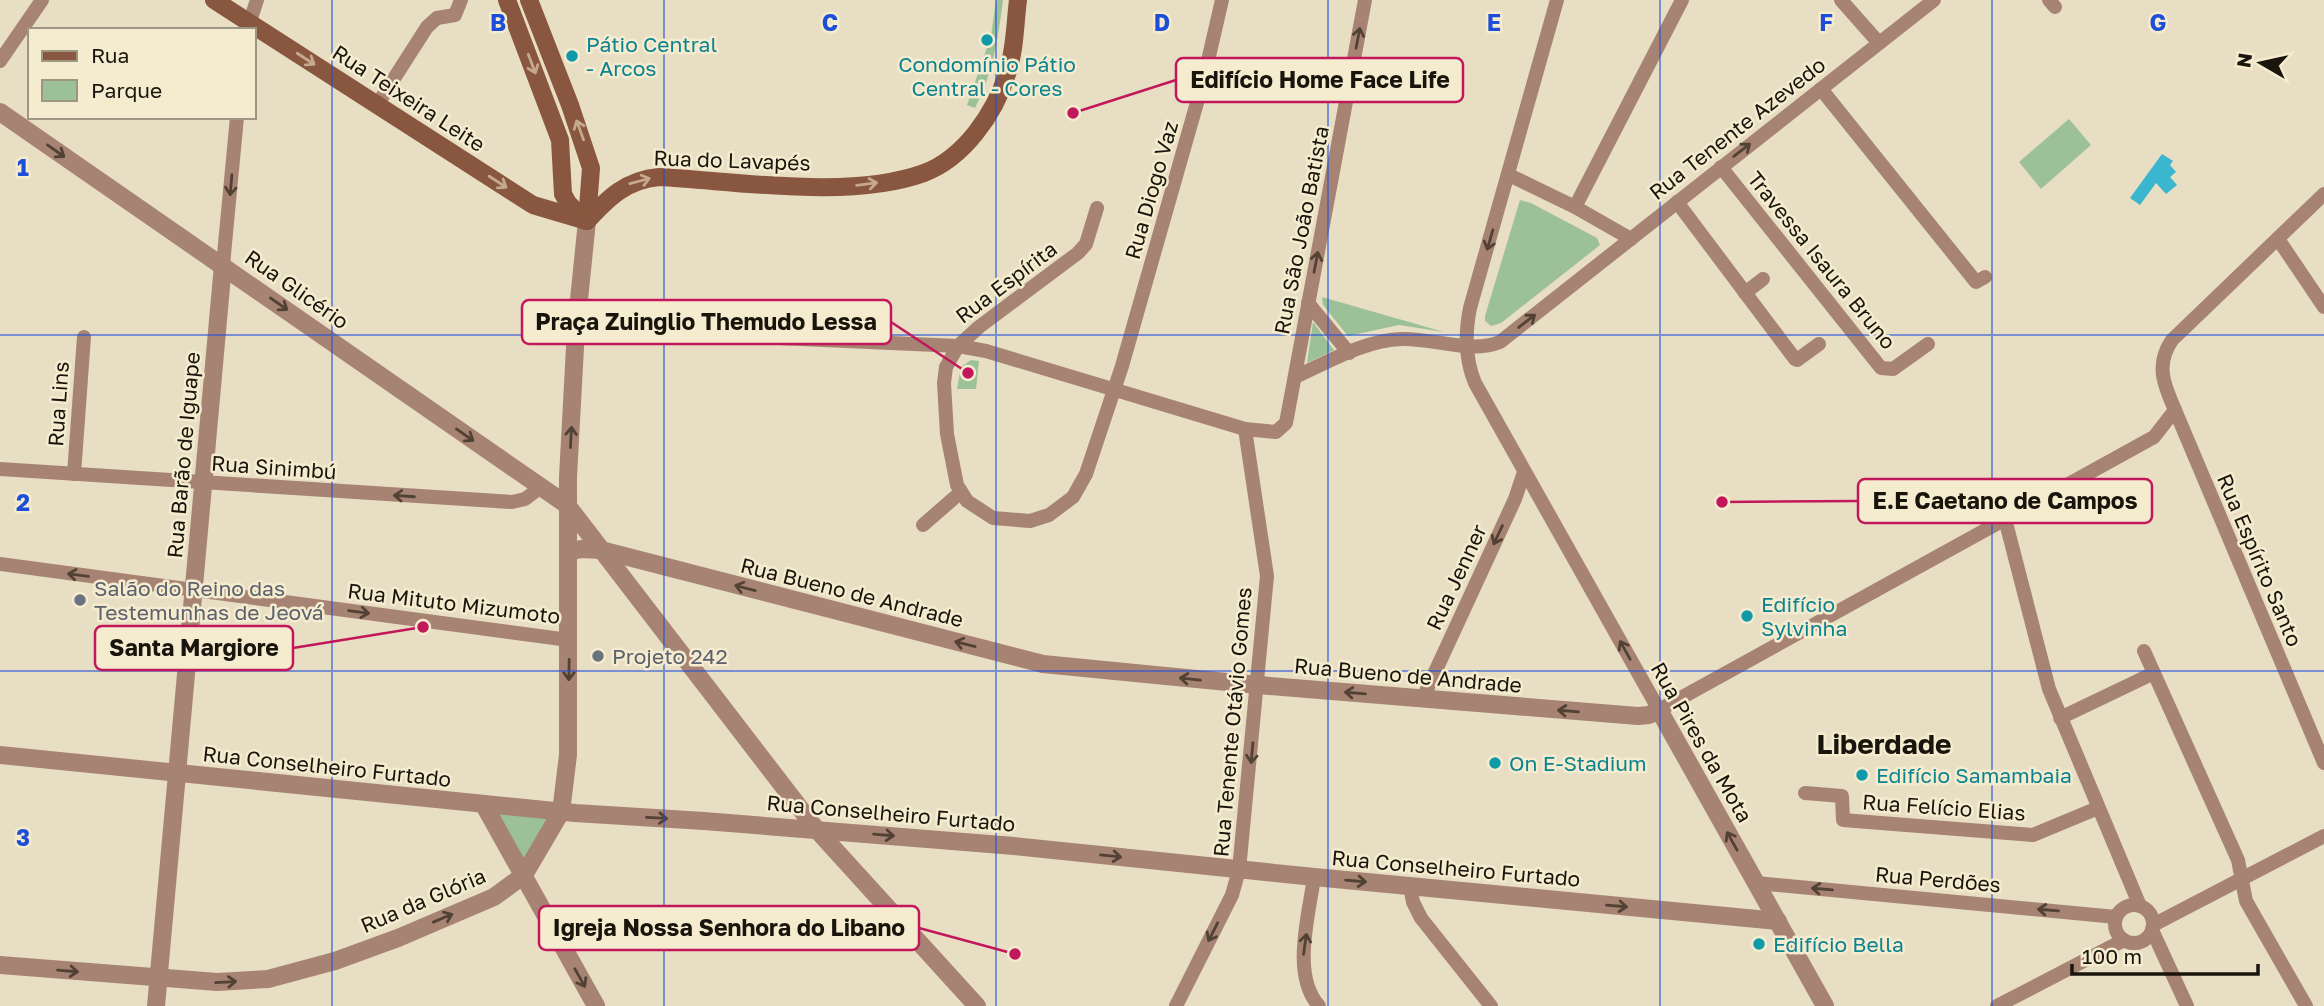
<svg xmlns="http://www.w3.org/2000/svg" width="2324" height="1006" viewBox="0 0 2324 1006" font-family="'Golos Text',sans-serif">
	<rect width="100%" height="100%" fill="#e8dec3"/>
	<!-- green -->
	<g fill="#9cc198">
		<path d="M 996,0 L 1003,0 C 998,39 993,73 975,108 L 967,105 L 991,36 Z"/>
		<polygon points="2069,119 2091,145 2041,189 2019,162"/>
		<polygon points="1520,200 1531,203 1597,238 1600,245 1501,323 1491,326 1485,321 1485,316"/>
		<polygon points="1322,297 1444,332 1399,325 1348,336 1323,305"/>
		<polygon points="1313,322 1334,350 1307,363"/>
		<polygon points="971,360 979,361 976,389 957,389 961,367"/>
		<polygon points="489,810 555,816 523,868"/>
	</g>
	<!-- water -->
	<polygon fill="#3ab6cf" points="2162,154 2173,161 2170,165 2176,172 2170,177 2177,185 2166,194 2156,183 2140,205 2130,198"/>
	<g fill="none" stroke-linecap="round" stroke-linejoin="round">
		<!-- minor -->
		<g stroke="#a78373" stroke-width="14">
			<path d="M 1557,0 L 1470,308 C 1465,333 1465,359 1475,383 L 1659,710 L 2154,437 L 2175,410"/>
			<polyline points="1841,0 1879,43"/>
			<polyline points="2049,0 2055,7"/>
			<polyline points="247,30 257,0"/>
			<polyline points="0,61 42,0"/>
			<polyline points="1821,89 1976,282 1985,277"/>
			<polyline points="377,105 427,27 437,18 455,15 461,0"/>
			<polyline points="1721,167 1881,368 1893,369 1928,344"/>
			<polyline points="1509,175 1575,207 1631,239"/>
			<path d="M 2324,194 L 2172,340 C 2155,365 2164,385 2175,410 L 2324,763"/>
			<polyline points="1677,202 1795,359 1797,360 1819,344"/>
			<polyline points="1575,207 1682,0"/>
			<polyline points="1097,208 1086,244 1078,253 979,327 958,346 946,367 944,383 947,434 957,485 967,501 993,518 1030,521 1049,515 1073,497 1086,474 1122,366 1204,78 1222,0"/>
			<polyline points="2278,239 2324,307"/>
			<polyline points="223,265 237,117"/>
			<polyline points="1745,293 1763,279"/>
			<polyline points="1308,303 1349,353"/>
			<polyline points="576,329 958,346 986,351 1245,429 1276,432 1286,423 1365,0"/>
			<path d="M 1295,377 C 1328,362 1365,340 1402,339 C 1434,338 1470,354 1500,342 L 1934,0"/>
			<polyline points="0,469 512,502 525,499 541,487"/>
			<polyline points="74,474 84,337"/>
			<polyline points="2005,519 2049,689 2140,906"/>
			<polyline points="923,525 961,492"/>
			<polyline points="0,564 569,640"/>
			<polyline points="2144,651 2238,860 2246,901 2306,1006"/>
			<polyline points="1423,698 1515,499 1524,472"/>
			<polyline points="2060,718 2154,673"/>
			<polyline points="1805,793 1842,796 1843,820 2033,835 2098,808"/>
			<path d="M 1314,877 C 1309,915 1291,975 1319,1006"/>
			<polyline points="1756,883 2116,917"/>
			<polyline points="1410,886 1413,902 1421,918 1491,1006"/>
			<circle cx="2134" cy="924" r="19"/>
			<polyline points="2153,925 2324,836"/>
			<polyline points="2152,930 2187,1006"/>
			<polyline points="1176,1006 1232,895 1239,870 1267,576 1245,429"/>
			<polyline points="1997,1006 2124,940"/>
		</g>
		<!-- tertiary -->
		<g stroke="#a78373" stroke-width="18">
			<polyline points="0,112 567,505 816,829 977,1006"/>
			<polyline points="568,552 581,549 601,550 1043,664 1258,685 1638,716 1649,715 1659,710 1825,1006"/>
			<polyline points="0,755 575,813 704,821 1014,846 1314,877 1778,921"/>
			<polyline points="484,805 596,1006"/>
			<polyline points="0,965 217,982 268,979 335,961 398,938 494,897 524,875 561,812 568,755 568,477 576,329 587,221"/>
			<polyline points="156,1006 223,265"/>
		</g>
		<!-- secondary -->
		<g stroke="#89573f" stroke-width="18">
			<polyline points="214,0 533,205 587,221"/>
			<polyline points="507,0 560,140 563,194 568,203 584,219"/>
			<polyline points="529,0 570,105 591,168 587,221"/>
			<path d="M 587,221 C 608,198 626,180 659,177 C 737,181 850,200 924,173 C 964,158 995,113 1007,74 C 1015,51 1015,24 1018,0"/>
		</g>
	</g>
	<!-- one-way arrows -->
	<defs><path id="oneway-shaft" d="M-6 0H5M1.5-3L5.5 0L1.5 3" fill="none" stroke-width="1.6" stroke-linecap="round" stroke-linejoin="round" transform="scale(1.75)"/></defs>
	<g stroke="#524135">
		<use href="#oneway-shaft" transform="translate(1358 38) rotate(-79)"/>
		<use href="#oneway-shaft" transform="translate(1742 150) rotate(-38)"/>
		<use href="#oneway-shaft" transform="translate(56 151) rotate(35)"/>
		<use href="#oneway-shaft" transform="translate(231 185) rotate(95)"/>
		<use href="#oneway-shaft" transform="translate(1490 240) rotate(106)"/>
		<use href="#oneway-shaft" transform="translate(1316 262) rotate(-79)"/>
		<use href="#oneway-shaft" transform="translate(279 304) rotate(35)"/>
		<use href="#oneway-shaft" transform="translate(1527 321) rotate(-38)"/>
		<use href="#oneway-shaft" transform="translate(465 435) rotate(35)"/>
		<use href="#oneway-shaft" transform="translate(571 437) rotate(-87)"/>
		<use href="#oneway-shaft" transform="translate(404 496) rotate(-176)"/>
		<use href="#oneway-shaft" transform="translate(1498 535) rotate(115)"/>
		<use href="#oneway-shaft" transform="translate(78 575) rotate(-172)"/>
		<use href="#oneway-shaft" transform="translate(745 588) rotate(-165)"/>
		<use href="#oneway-shaft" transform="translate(359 612) rotate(8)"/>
		<use href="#oneway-shaft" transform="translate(965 644) rotate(-166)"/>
		<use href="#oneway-shaft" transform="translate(1625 650) rotate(-119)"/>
		<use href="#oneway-shaft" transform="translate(569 670) rotate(91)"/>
		<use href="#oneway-shaft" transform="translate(1190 679) rotate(-174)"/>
		<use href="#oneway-shaft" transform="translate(1355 693) rotate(-175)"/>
		<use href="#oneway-shaft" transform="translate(1568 711) rotate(-175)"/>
		<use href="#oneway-shaft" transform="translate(1252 753) rotate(95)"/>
		<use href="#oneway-shaft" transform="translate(657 818) rotate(3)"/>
		<use href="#oneway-shaft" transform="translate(884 835) rotate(5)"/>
		<use href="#oneway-shaft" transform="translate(1732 841) rotate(-119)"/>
		<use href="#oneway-shaft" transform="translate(1111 856) rotate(6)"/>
		<use href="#oneway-shaft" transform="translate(1356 881) rotate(5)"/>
		<use href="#oneway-shaft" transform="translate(1822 889) rotate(-175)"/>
		<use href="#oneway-shaft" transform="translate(1617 906) rotate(5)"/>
		<use href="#oneway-shaft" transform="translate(2048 910) rotate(-175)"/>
		<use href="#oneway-shaft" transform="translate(443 918) rotate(-23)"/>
		<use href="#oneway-shaft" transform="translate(1213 932) rotate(117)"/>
		<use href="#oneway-shaft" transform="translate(1305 944) rotate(-82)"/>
		<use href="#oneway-shaft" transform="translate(68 971) rotate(5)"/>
		<use href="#oneway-shaft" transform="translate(580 978) rotate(61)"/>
		<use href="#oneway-shaft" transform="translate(226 982) rotate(-3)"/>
	</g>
	<g stroke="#c4a98f">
		<use href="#oneway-shaft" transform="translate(306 59) rotate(33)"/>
		<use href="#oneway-shaft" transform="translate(532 64) rotate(69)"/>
		<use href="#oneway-shaft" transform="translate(580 130) rotate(-110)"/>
		<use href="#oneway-shaft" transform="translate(640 181) rotate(-15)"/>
		<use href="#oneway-shaft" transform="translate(498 182) rotate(33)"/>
		<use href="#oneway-shaft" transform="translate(867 184) rotate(-7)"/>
	</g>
	<!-- grid -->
	<path fill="none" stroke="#1d4ed8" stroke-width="2" stroke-opacity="0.55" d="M 332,0 L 332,1006M 664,0 L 664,1006M 996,0 L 996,1006M 1328,0 L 1328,1006M 1660,0 L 1660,1006M 1992,0 L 1992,1006M 0,335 L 2324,335M 0,671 L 2324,671"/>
	<!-- markers -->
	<g fill="#0f9aa8" stroke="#f5ecd0" stroke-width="2.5">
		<circle cx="987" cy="40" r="7"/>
		<circle cx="572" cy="56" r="7"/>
		<circle cx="1747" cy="616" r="7"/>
		<circle cx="1495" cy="763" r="7"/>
		<circle cx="1862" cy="775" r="7"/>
		<circle cx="1759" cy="944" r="7"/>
	</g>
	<g fill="#6b7280" stroke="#f5ecd0" stroke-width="2.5">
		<circle cx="80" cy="600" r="7"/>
		<circle cx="598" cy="656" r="7"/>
	</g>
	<g text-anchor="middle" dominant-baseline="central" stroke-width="5" stroke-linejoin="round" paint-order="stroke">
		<!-- culture labels -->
		<g font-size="21" fill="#0d838f" stroke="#f5ecd0" text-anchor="start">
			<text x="586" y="44">Pátio Central<tspan x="586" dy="24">- Arcos</tspan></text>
			<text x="987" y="64" text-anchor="middle">Condomínio Pátio<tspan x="987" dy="24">Central - Cores</tspan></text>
			<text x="1761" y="604">Edifício<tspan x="1761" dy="24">Sylvinha</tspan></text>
			<text x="1509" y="763">On E-Stadium</text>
			<text x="1876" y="775">Edifício Samambaia</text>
			<text x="1773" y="944">Edifício Bella</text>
		</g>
		<!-- street labels -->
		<g font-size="21" fill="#19150c" stroke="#f5ecd0">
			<text transform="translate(409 98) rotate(33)">Rua Teixeira Leite</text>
			<text transform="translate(1737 128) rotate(-38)">Rua Tenente Azevedo</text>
			<text transform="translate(732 160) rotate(2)">Rua do Lavapés</text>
			<text transform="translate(1151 190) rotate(-74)">Rua Diogo Vaz</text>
			<text transform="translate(1301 230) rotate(-79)">Rua São João Batista</text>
			<text transform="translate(1822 260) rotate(51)">Travessa Isaura Bruno</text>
			<text transform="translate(1006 282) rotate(-37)">Rua Espírita</text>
			<text transform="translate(297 289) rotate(35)">Rua Glicério</text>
			<text transform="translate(58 404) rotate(-86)">Rua Lins</text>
			<text transform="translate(183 455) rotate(-85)">Rua Barão de Iguape</text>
			<text transform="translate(274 467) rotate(4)">Rua Sinimbú</text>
			<text transform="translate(2260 560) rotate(67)">Rua Espírito Santo</text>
			<text transform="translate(1456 577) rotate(-65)">Rua Jenner</text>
			<text transform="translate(852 592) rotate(14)">Rua Bueno de Andrade</text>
			<text transform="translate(454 603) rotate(7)">Rua Mituto Mizumoto</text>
			<text transform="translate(1408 675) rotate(5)">Rua Bueno de Andrade</text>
			<text transform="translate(1232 722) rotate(-85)">Rua Tenente Otávio Gomes</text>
			<text transform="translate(1702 742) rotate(60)">Rua Pires da Mota</text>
			<text transform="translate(327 766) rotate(6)">Rua Conselheiro Furtado</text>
			<text transform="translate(1944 807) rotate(4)">Rua Felício Elias</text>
			<text transform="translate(891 813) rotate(5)">Rua Conselheiro Furtado</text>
			<text transform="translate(1456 868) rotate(5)">Rua Conselheiro Furtado</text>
			<text transform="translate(1938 879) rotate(5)">Rua Perdões</text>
			<text transform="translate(423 900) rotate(-23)">Rua da Glória</text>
		</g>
		<!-- worship labels -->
		<g font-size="21" fill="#5b616d" stroke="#f5ecd0" text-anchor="start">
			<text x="94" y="588">Salão do Reino das<tspan x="94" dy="24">Testemunhas de Jeová</tspan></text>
			<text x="612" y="656">Projeto 242</text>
		</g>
		<!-- district labels -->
		<g font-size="28" font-weight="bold" fill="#19150c" stroke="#f5ecd0">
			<text x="1884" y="743">Liberdade</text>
		</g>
	</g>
	<g font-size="23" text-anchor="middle" font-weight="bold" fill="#1d4ed8" stroke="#f5ecd0" stroke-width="5" stroke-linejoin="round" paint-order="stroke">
		<text x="498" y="31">B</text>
		<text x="830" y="31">C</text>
		<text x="1162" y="31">D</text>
		<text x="1494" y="31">E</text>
		<text x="1826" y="31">F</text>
		<text x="2158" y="31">G</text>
		<text x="23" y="176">1</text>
		<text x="23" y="511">2</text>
		<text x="23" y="846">3</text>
	</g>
	<!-- callouts -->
	<path fill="none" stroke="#c2185b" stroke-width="2.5" d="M1073 113L1176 80M968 373L891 322M1722 502L1858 501M423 627L293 648M1015 954L919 928"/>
	<g fill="#c2185b" stroke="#f5ecd0" stroke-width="2.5">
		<circle cx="1073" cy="113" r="7"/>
		<circle cx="968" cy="373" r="7"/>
		<circle cx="1722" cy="502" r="7"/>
		<circle cx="423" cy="627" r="7"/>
		<circle cx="1015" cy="954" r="7"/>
	</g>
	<g fill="#f5ecd0" stroke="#c2185b" stroke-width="2.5">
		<rect x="1176" y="58" width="287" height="44" rx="7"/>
		<rect x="522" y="300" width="369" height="44" rx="7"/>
		<rect x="1858" y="479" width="294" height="44" rx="7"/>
		<rect x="95" y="626" width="198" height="44" rx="7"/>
		<rect x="539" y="906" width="380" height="44" rx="7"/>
	</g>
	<g font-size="23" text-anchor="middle" font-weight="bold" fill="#19150c">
		<text x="1320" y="88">Edifício Home Face Life</text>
		<text x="706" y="330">Praça Zuinglio Themudo Lessa</text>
		<text x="2005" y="509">E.E Caetano de Campos</text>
		<text x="194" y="656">Santa Margiore</text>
		<text x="729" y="936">Igreja Nossa Senhora do Libano</text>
	</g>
	<!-- legend -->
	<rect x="28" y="28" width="228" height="91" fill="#f5ecd0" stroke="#9d9682" stroke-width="2"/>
	<rect x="42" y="51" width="35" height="10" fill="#89573f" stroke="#9d9682" stroke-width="2"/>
	<text x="91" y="63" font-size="21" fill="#19150c">Rua</text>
	<rect x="42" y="80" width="35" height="21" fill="#9cc198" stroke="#9d9682" stroke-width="2"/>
	<text x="91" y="98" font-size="21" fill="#19150c">Parque</text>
	<!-- north arrow -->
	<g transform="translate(2261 63) rotate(279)" stroke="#f5ecd0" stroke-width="5" paint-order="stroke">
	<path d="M0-5L12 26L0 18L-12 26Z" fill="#19150c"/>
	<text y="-10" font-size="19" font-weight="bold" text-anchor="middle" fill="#19150c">N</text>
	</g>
	<!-- scale -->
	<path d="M2072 964v10h186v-10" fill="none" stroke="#19150c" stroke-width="3.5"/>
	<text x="2082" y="964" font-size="21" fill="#19150c" stroke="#f5ecd0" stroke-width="5" paint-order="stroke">100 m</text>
</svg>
